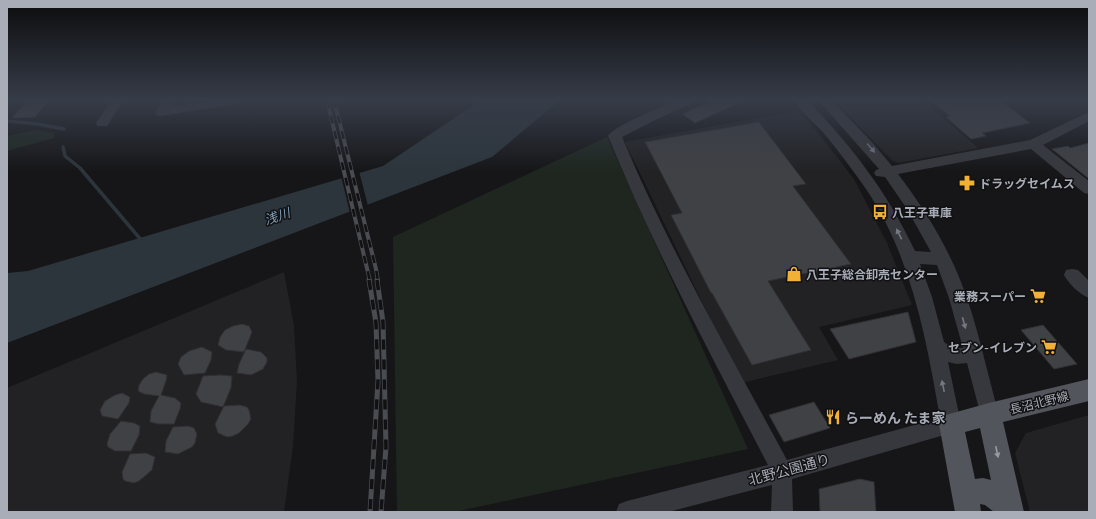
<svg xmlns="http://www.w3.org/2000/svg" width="1096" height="519" viewBox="0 0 1096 519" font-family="'Exo 2','Noto Sans JP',sans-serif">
	<rect width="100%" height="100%" fill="#161618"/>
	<!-- built -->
	<g fill="#222225">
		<polygon points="833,100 923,100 978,148 899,163 893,161"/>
		<polygon points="798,111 815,129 854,179 887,243 912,305 819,327 838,360 741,383 625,142"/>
		<polygon points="284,272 294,326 297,381 293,446 284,512 7,512 7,388"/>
		<polygon points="1089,415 1089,512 1030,512 1015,453 1026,433"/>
	</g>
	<!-- green -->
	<g fill="#1e261f">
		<polygon points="37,130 54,133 54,138 7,151 7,136"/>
		<polygon points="607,137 748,449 454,512 397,512 393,237"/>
	</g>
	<!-- water -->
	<polygon fill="#2c353c" points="481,100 560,100 492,157 7,343 7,273 28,271 383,166"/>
	<!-- pier -->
	<polygon fill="#161618" points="359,171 368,206 350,213 341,176"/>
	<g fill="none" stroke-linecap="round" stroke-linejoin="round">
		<!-- stream -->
		<g stroke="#2c353c" stroke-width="3.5">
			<polyline points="7,121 38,124 64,129"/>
			<polyline points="63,147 65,156 80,168 142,241"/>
		</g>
	</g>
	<!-- building -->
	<g fill="#404145" stroke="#303034">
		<polygon points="28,100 49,100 35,117 12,118"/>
		<polygon points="714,100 745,100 695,123 683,114"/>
		<polygon points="930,100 1000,100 1030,123 982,133 986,136 971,139 946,117 950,116"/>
		<polygon points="759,122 806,184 793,186 851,264 768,281 811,350 752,365 712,293 711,293 671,215 682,213 645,142"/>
		<polygon points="1089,143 1089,179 1052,149 1068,146 1070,148"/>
		<polygon points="908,312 916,342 849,359 830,329"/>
		<polygon points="242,324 249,326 252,332 244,352 226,350 218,345 220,337 225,330 233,326"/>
		<polygon points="1043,325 1077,364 1054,369 1021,330"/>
		<polygon points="202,347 212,352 211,360 205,373 184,375 178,364 181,357 189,351"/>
		<polygon points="246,349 261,352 267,358 267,362 263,369 251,375 237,373 239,364"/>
		<polygon points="156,372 167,375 166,381 161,395 175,398 181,403 180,409 174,424 158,424 150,422 151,411 159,396 144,394 138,391 139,385 143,379 149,374"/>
		<polygon points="221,375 232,376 231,388 223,407 201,402 196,394 203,376"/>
		<polygon points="122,393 130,397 129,403 118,419 102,416 100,410 105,401 115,395"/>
		<polygon points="814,402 830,428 784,442 769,415"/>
		<polygon points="240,405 247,407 249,410 251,419 248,424 239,433 233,436 227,437 218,433 215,424 224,406"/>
		<polygon points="121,421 134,423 140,426 139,435 131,451 115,451 108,447 107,444 110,434"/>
		<polygon points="188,426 194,428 197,434 195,443 192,447 178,454 165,452 166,441 173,427"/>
		<polygon points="146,453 155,457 152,470 139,481 134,483 125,481 123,479 122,472 130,454"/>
		<polygon points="860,479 874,482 876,512 820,512 819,489"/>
	</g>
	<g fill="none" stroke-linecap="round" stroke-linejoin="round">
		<!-- minor -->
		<g fill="#37383d" fill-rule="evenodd">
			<polygon points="112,100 124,100 107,126 97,126 96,123"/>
			<polygon points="164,100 176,100 172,106 215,100 243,100 241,103 237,104 161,116 156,115 155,112"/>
			<path d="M 678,100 L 694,100 L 692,103 L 655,120 L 622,137 C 669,249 730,354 787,460 L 940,418 C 926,338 912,258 866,189 C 852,169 838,150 822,131 C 813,122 800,111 794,100 L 807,100 C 851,145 888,193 915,251 L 931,252 L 907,209 L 885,177 L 876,176 L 874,173 L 876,170 L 879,169 L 818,100 L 831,100 L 870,140 L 892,166 L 1030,140 L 1089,112 L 1089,121 L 1043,145 L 1089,181 L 1089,194 L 1084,193 L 1031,149 L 898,174 C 918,200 936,228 950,257 C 974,305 984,362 999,414 L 996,420 L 989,423 L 982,420 L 967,363 L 957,364 L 948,362 L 961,424 L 958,431 L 792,479 L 793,512 L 771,512 L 772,485 L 668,512 L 616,512 L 619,504 L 627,501 L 768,465 C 712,357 654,249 608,136 C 615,125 664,106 678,100 ZM 920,264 L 937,265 L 949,298 L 963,348 L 953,348 L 944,342 L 932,297 Z"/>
			<path d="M 1072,269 L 1078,270 L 1089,281 L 1089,298 C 1079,294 1069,284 1064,275 L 1066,270 Z"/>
		</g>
		<!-- major -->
		<path fill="#53555c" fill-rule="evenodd" d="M 1089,379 L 1089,401 L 1003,422 L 1024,512 L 994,512 L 985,505 L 980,504 L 981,512 L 955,512 L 939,424 L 942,416 L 989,403 ZM 980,428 L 991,480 L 983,478 L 975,479 L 965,432 Z"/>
		<defs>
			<g id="rail-far1">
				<polyline points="327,100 370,281"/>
				<polyline points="334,100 376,269 378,281"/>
			</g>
			<g id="rail">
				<polyline points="369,280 376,323 378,381 370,512"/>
				<polyline points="377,280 383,322 386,447 381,512"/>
			</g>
		</defs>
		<!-- rail-far1 casing -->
		<use href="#rail-far1" stroke="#4a4c52" stroke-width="4"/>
		<!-- rail casing -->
		<use href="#rail" stroke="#4a4c52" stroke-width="5"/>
		<!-- rail-far1 -->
		<use href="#rail-far1" stroke="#111113" stroke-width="2.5" stroke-dasharray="8" stroke-linecap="butt"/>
		<!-- rail -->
		<use href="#rail" stroke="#111113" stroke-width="3.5" stroke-dasharray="10" stroke-linecap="butt"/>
	</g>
	<!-- one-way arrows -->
	<defs><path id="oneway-solid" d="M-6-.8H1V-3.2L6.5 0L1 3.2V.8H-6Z"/></defs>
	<g fill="#757881">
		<use href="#oneway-solid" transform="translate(871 148) rotate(50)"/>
		<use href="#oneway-solid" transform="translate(899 234) rotate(-116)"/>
		<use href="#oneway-solid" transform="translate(964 323) rotate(75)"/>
		<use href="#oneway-solid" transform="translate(943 386) rotate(-102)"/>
	</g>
	<use fill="#979ba6" href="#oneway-solid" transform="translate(997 452) rotate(78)"/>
	<!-- sky -->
	<linearGradient id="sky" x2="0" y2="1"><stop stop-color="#0c0c0d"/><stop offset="0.58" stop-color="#363c48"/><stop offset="1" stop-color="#363c48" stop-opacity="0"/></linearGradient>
	<rect width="1096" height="172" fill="url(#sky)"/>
	<!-- icons -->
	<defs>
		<symbol id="pharmacy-bare" viewBox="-9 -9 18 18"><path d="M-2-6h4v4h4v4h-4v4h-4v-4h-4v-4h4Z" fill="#f2b134" stroke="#111113" stroke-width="2.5" paint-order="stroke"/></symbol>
		<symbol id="bus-bare" viewBox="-9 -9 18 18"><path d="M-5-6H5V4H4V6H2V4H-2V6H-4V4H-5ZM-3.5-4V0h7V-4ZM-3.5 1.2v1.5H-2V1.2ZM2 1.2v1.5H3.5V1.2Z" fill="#f2b134" stroke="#111113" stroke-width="2.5" paint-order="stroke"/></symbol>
		<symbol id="shop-bare" viewBox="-9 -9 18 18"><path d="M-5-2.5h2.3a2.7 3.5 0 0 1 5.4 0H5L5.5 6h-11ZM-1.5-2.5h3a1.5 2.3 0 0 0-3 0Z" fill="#f2b134" stroke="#111113" stroke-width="2.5" paint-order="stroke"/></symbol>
		<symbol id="supermarket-bare" viewBox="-9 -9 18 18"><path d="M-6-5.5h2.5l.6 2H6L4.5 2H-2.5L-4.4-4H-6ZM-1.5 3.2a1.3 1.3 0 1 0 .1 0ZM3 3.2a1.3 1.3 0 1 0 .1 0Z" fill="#f2b134" stroke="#111113" stroke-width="2.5" paint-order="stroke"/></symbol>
		<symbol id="restaurant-bare" viewBox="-9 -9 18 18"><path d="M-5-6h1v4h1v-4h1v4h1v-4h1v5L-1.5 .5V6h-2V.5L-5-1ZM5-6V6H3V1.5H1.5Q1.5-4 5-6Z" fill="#f2b134" stroke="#111113" stroke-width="2.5" paint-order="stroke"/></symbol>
	</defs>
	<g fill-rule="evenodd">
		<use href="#pharmacy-bare" x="956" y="172" width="22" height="22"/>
		<use href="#bus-bare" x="869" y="201" width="22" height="22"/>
		<use href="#shop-bare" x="783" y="263" width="22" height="22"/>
		<use href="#supermarket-bare" x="1027" y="285" width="22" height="22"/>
		<use href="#supermarket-bare" x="1038" y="336" width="22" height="22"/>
		<use href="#restaurant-bare" x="822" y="406" width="22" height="22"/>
	</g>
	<g text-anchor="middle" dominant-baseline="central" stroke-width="3" stroke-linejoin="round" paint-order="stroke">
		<!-- poi labels -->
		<g font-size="12" font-weight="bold" fill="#a8adb8" stroke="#111113" text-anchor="start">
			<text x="979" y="183">ドラッグセイムス</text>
			<text x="892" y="212">八王子車庫</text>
			<text x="806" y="274">八王子総合卸売センター</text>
			<text x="1026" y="296" text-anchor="end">業務スーパー</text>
			<text x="1037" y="347" text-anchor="end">セブン-イレブン</text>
		</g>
		<!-- street labels -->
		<g font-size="12" fill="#a8adb8" stroke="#111113">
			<text transform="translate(1039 402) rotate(-14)">長沼北野線</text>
		</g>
		<!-- water labels -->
		<g font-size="13" font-style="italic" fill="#7f9bb3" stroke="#111113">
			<text transform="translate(277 216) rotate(-19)">浅川</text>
		</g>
		<!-- near-poi labels -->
		<g font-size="14" font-weight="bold" fill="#a8adb8" stroke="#111113" text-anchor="start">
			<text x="845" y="417">らーめん たま家</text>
		</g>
		<!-- near-street labels -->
		<g font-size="14" fill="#a8adb8" stroke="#111113">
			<text transform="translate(789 469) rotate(-15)">北野公園通り</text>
		</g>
	</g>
	<!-- border -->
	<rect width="1096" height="519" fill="none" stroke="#a8adb8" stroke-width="16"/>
</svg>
